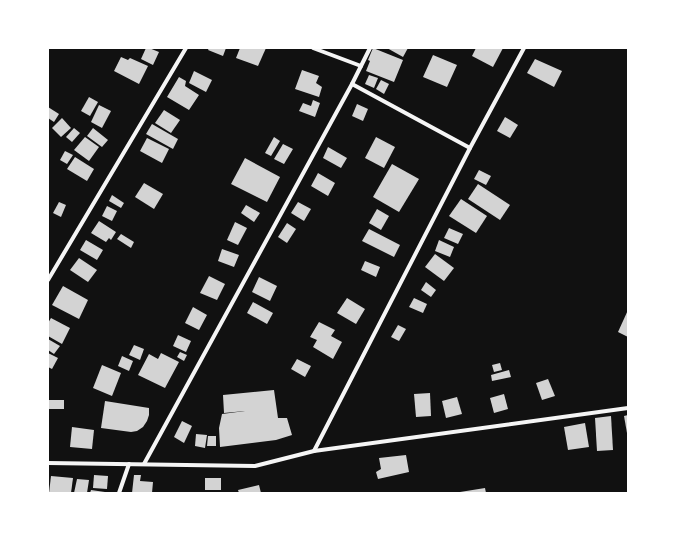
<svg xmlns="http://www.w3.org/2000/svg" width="676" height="541" viewBox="0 0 676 541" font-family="'PT Sans',sans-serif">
	<rect width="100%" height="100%" fill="#111"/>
	<!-- building -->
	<g fill="#d3d3d3">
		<polygon points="146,48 149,48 159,52 153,65 141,59"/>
		<polygon points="209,48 226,48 223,56 208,50"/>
		<polygon points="240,48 266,48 258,66 236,58"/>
		<polygon points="373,48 403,60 394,82 366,71 370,61 368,60"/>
		<polygon points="387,48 408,48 403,57"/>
		<polygon points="476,48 503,48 493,67 472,56"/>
		<polygon points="433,55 457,65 447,87 423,77"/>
		<polygon points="121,57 128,60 130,58 148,66 139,84 114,71"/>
		<polygon points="535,59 562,71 554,87 527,73"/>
		<polygon points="302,70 319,76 316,83 322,87 319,97 295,89"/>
		<polygon points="194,71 212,80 206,92 189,83"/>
		<polygon points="369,75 378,78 374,88 365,84"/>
		<polygon points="179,77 186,81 185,86 199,95 189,110 167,97"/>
		<polygon points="381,80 389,84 384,94 376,89"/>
		<polygon points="89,97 98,102 90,116 81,111"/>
		<polygon points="313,100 320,103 315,117 299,111 303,103 311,106"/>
		<polygon points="357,104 368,109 363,121 352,116"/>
		<polygon points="99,105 111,111 102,128 91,122"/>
		<polygon points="48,107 59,114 54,122 48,118"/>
		<polygon points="164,110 180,120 171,133 155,123"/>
		<polygon points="505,117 518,125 510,138 497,131"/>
		<polygon points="62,118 71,128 61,137 52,128"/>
		<polygon points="152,124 178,139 173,149 146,134"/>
		<polygon points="74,128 80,133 72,142 66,137"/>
		<polygon points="93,128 108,140 102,147 87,136"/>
		<polygon points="85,137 99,147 89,161 74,150"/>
		<polygon points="274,137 280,141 271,156 265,153"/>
		<polygon points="376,137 395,147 384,168 365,158"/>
		<polygon points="147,138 169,149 162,163 140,151"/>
		<polygon points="283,144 293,149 284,164 274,159"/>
		<polygon points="328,147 347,158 341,168 323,158"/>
		<polygon points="65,151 73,155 67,164 60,160"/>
		<polygon points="75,157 94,169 87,181 67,169"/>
		<polygon points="245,158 280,177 267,202 231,184"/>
		<polygon points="392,164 419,179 399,212 373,197"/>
		<polygon points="479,170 491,176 486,185 474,179"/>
		<polygon points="318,173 335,183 328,196 311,186"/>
		<polygon points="144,183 163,194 154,209 135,197"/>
		<polygon points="478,184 510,205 500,220 468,199"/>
		<polygon points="112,195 124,203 121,208 109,201"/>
		<polygon points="461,199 487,216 476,233 449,216"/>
		<polygon points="59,202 66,205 61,217 53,213"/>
		<polygon points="298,202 311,209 304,221 291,213"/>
		<polygon points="246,205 260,213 254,222 241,213"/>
		<polygon points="107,206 117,211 112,221 102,216"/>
		<polygon points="377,209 389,216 381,230 369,223"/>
		<polygon points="99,221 116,232 111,240 109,238 106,242 91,233"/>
		<polygon points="235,222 247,228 238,245 227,240"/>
		<polygon points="287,223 296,229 287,243 278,237"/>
		<polygon points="449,228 463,234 458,244 444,238"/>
		<polygon points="369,229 400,245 394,257 362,241"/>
		<polygon points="121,234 134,242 131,248 117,239"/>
		<polygon points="86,240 103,250 97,260 80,250"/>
		<polygon points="439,240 454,247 450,257 435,251"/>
		<polygon points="222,249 239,255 234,267 218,261"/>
		<polygon points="435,254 454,268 444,281 425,267"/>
		<polygon points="79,258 97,270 88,282 70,270"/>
		<polygon points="365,261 380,267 376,277 361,270"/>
		<polygon points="209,276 225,284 217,300 200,293"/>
		<polygon points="259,277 277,286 270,301 252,292"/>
		<polygon points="426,282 436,290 431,297 421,290"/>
		<polygon points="63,286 88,300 79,319 52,305"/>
		<polygon points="347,298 365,309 356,324 337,313"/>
		<polygon points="414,298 427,304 423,313 409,307"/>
		<polygon points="253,302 273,313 267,324 247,313"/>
		<polygon points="193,307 207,315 199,330 185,323"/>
		<polygon points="628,310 628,337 618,332"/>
		<polygon points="51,318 70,328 62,344 48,336 48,323"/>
		<polygon points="319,322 335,330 331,336 342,342 333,359 313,347 317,340 310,337"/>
		<polygon points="398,325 406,329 399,341 391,337"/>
		<polygon points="178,335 191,341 186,352 173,346"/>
		<polygon points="48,339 60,346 54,354 48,350"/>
		<polygon points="134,345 144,349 140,360 129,355"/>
		<polygon points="180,352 187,355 184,361 177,357"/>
		<polygon points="48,353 58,358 52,369 48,367"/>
		<polygon points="161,353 179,362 165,388 138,375 149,354 158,359"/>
		<polygon points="122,356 133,361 129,371 118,366"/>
		<polygon points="297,359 311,366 305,377 291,369"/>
		<polygon points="500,363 502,370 494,372 492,365"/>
		<polygon points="102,365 121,373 112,396 93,388"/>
		<polygon points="509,370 511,377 492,381 491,375"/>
		<polygon points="548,379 555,396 542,400 536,383"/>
		<polygon points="274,390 278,418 287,418 292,435 276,440 220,447 219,428 222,414 245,411 224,413 223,395"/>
		<polygon points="430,393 431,416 416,417 414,394"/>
		<polygon points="504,394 508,409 494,413 490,398"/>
		<polygon points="457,397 462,414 446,418 442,401"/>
		<rect x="49" y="400" width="15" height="9"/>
		<polygon points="105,401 149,408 149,415 147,421 143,427 137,431 131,432 101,428"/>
		<polygon points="628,415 628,433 627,433 624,416"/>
		<polygon points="611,416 613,450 597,451 595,418"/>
		<polygon points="182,421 192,426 184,443 174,437"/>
		<polygon points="585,423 589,447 568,450 564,427"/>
		<polygon points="72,427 94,430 92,449 70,447"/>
		<polygon points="196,434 207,435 205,448 195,446"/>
		<polygon points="208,436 216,436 216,446 207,446"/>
		<polygon points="406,455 409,472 378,479 376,472 381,469 379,458"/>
		<polygon points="94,475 108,476 107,489 93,488"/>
		<polygon points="134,475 141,475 140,481 153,482 152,493 132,493"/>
		<polygon points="51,476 73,478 71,493 49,493"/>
		<rect x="205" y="478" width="16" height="12"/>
		<polygon points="77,479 89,480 87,493 74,493"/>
		<polygon points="259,485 261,493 239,493 238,490"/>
		<polygon points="485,488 486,493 460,493 460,492"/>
		<polygon points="91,490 105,492 105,493 90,493"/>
	</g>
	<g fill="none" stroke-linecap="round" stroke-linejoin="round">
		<!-- minor -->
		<g stroke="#f5f5f5" stroke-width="4">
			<polyline points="313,48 361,66"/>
			<polyline points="352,84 470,148"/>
			<polyline points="48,280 186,48"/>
			<polyline points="314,451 470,148 524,48"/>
			<polyline points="48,463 255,466 314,451 628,408"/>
			<polyline points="144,464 352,84 370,48"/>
			<polyline points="119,493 129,464"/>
		</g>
	</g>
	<!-- border -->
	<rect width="676" height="541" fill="none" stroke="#ffffff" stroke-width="98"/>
</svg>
